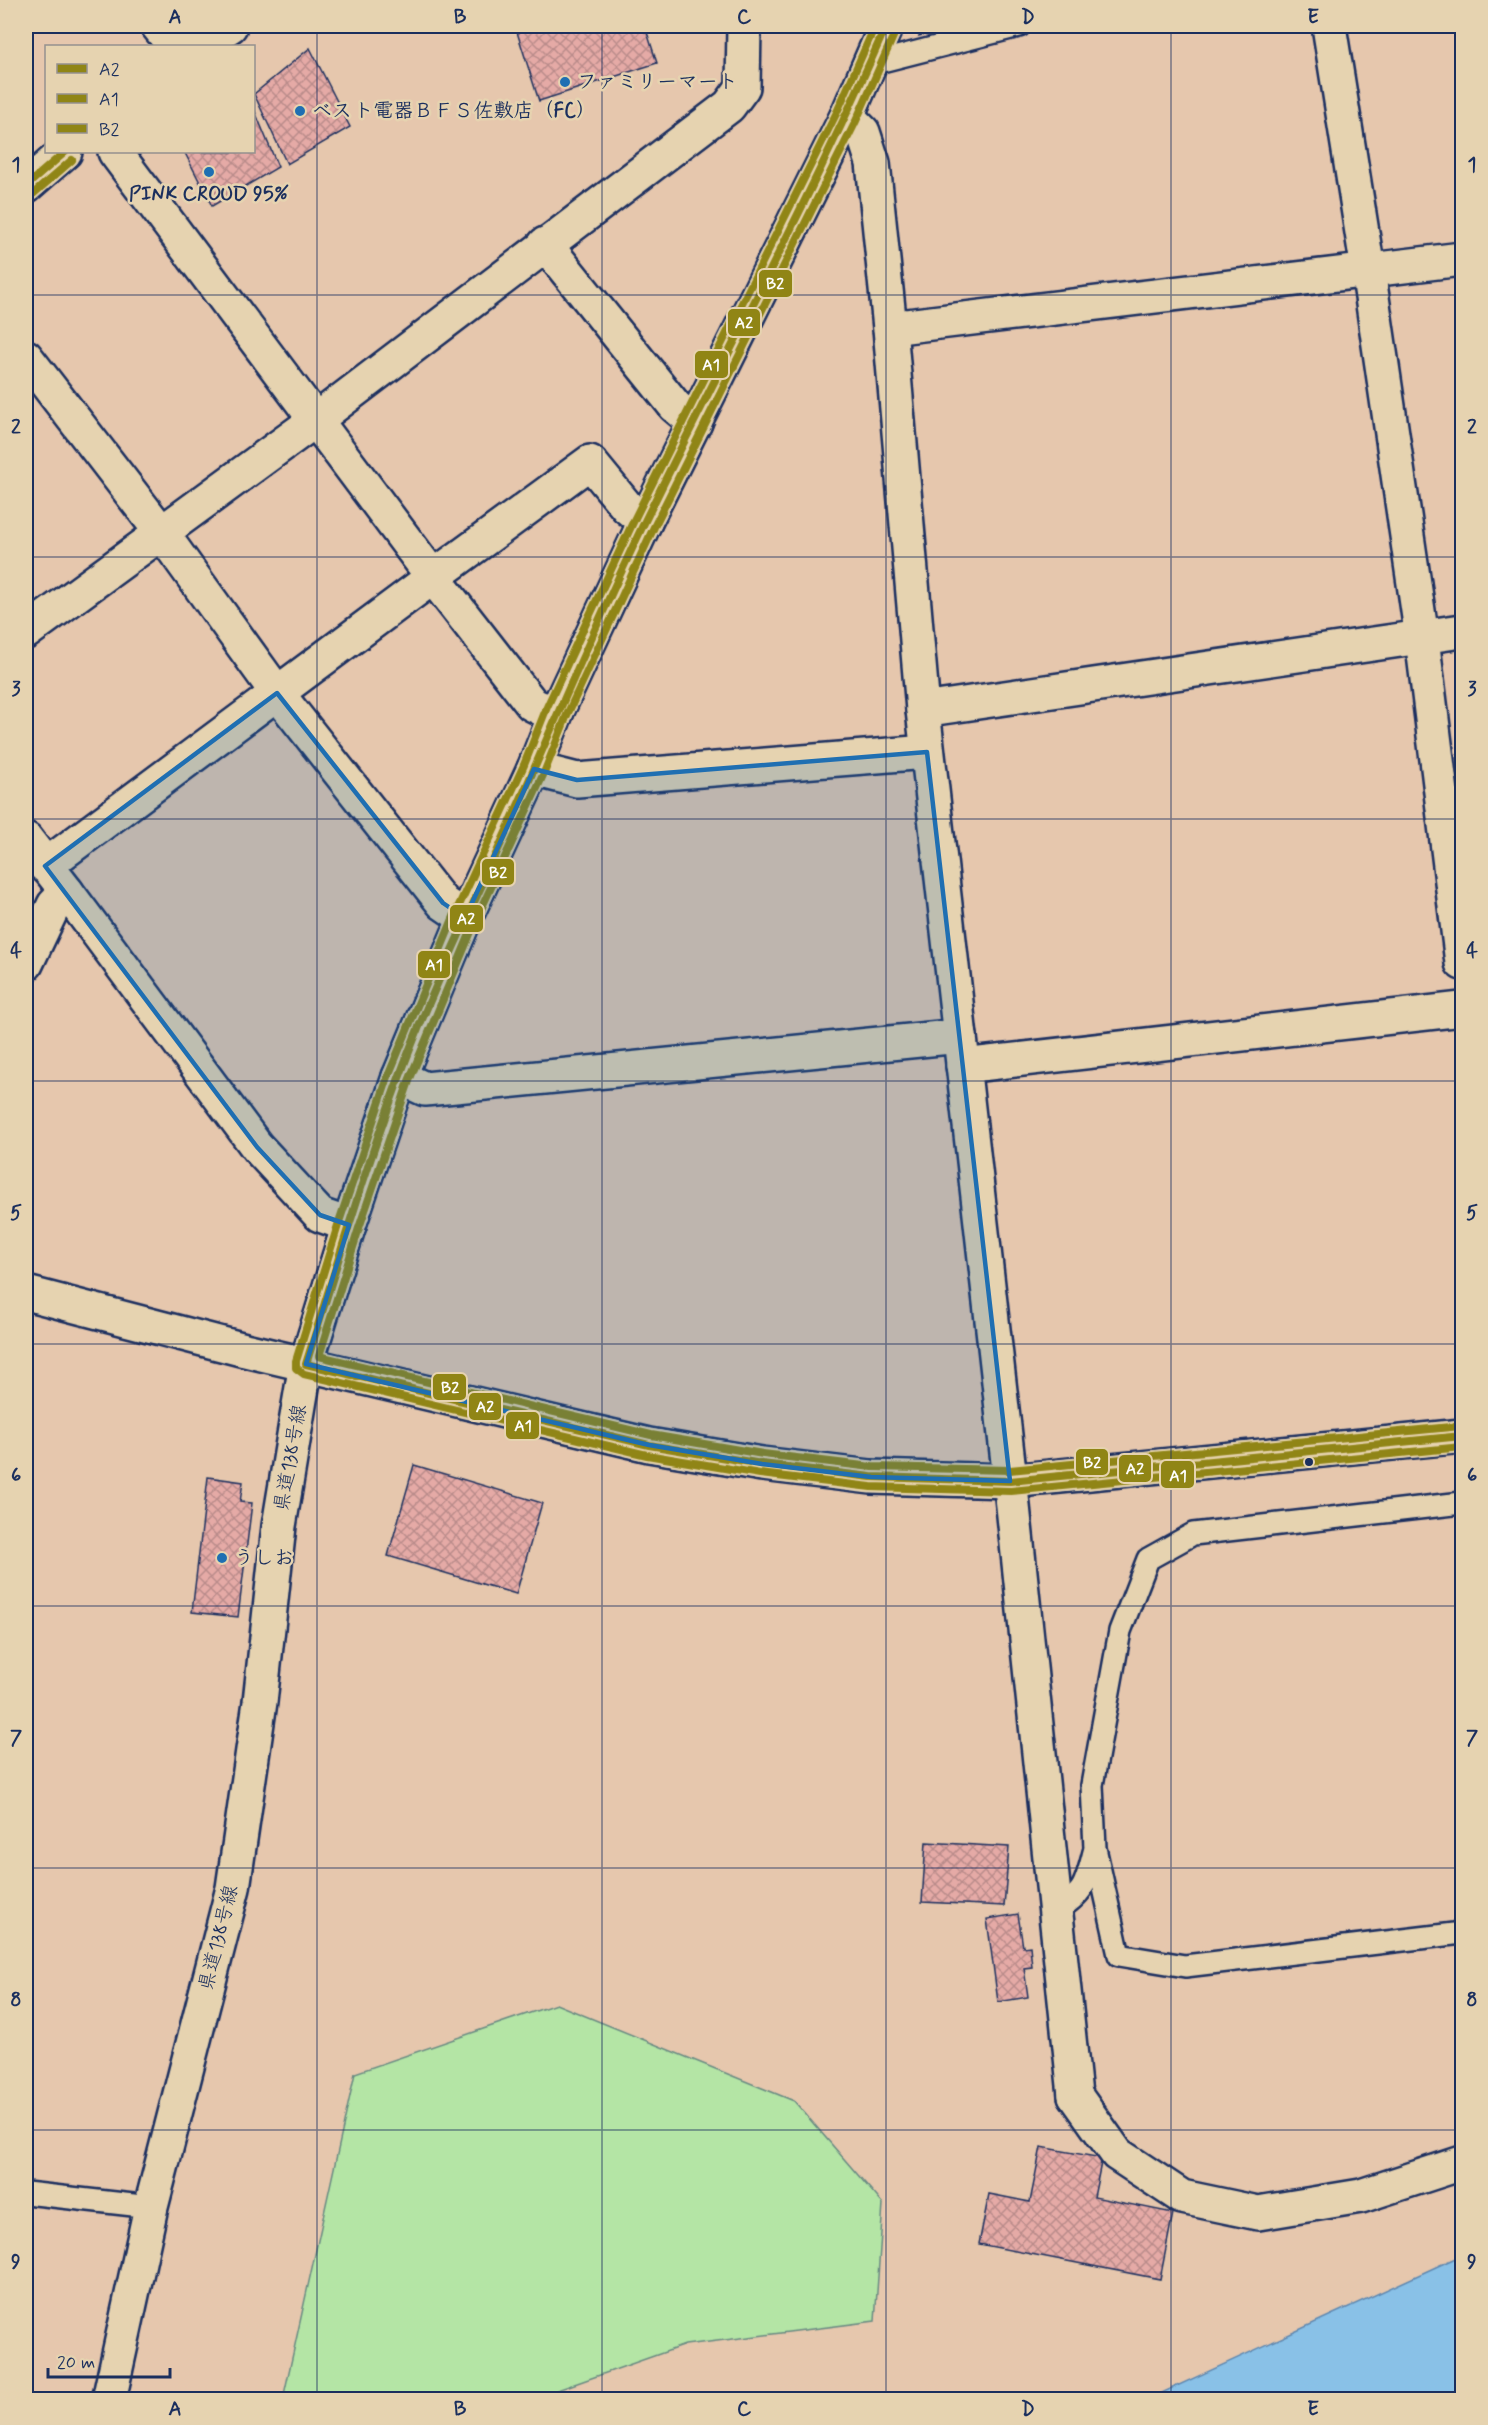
<svg xmlns="http://www.w3.org/2000/svg" width="1488" height="2425" viewBox="0 0 1488 2425" font-family="Mynerve,'Klee One',sans-serif">
	<defs>
		<pattern id="building-cross-hatch" width="8" height="8" patternUnits="userSpaceOnUse" patternTransform="scale(1.5)"><rect width="8" height="8" fill="#e5aaa6"/><path d="M0 0l8 8M0 8l8-8" fill="none" stroke="#b98b8a"/></pattern>
	</defs>
	<rect width="100%" height="100%" fill="#e6c7ad"/>
	<filter id="ink" filterUnits="userSpaceOnUse"><feTurbulence type="fractalNoise" baseFrequency=".0167" numOctaves="2"/><feDisplacementMap in="SourceGraphic" scale="12" xChannelSelector="R" yChannelSelector="G"/><feConvolveMatrix kernelMatrix="1 2 1 2 8 2 1 2 1" color-interpolation-filters="sRGB"/></filter>
	<g filter="url(#ink)">
		<!-- green -->
		<polygon fill="#b4e5a5" stroke="#688a82" stroke-width="1.5" points="556,2004 794,2101 883,2204 875,2321 685,2345 532,2399 283,2399 355,2073"/>
		<!-- water -->
		<polygon fill="#89c1e7" stroke="#5d87b0" stroke-width="1.5" points="1462,2255 1462,2399 1154,2399 1155,2396"/>
		<!-- building -->
		<g fill="url(#building-cross-hatch)" stroke="#1b2f5e" stroke-width="1.5">
			<polygon points="538,26 645,26 657,63 539,101 517,32"/>
			<polygon points="923,26 958,26 919,36"/>
			<polygon points="310,48 350,127 287,164 254,94"/>
			<polygon points="254,109 278,167 212,206 185,153 188,152 254,152"/>
			<polygon points="414,1465 542,1503 516,1594 388,1556"/>
			<polygon points="208,1477 243,1482 240,1502 252,1503 238,1617 192,1612"/>
			<polygon points="926,1842 1009,1847 1004,1906 922,1902"/>
			<polygon points="1018,1914 1023,1947 1030,1946 1032,1967 1024,1968 1028,1997 998,2002 987,1919"/>
			<polygon points="1041,2147 1102,2158 1094,2197 1173,2213 1160,2279 979,2244 989,2194 1030,2202"/>
		</g>
		<g fill="none" stroke-linecap="round" stroke-linejoin="round">
			<defs>
				<g id="lane">
					<polyline points="870,64 1019,26"/>
					<polyline points="1462,1503 1193,1534 1148,1559 1120,1631 1092,1785 1095,1848 1119,1955 1185,1966 1462,1933"/>
					<path d="M 1055,1912 C 1085,1892 1085,1886 1094,1852"/>
					<polyline points="26,2193 151,2207"/>
				</g>
				<g id="street">
					<polyline points="158,26 174,46"/>
					<polyline points="1329,26 1368,270 1422,638 1462,963"/>
					<polyline points="115,152 433,577 532,704 540,708 557,711"/>
					<polyline points="545,244 675,406 695,423"/>
					<polyline points="890,328 1462,259"/>
					<polyline points="26,357 161,532 277,693 443,903 465,918"/>
					<polyline points="26,632 317,419 729,106 743,87 744,26"/>
					<polyline points="923,710 1462,631"/>
					<polyline points="534,769 577,780 927,752"/>
					<polyline points="26,839 67,892 54,905 26,964"/>
					<polyline points="45,866 433,577 590,462 627,507 645,522"/>
					<polyline points="67,892 257,1147 320,1215 349,1225"/>
					<polyline points="963,1066 1462,1009"/>
					<polyline points="399,1077 425,1089 960,1036"/>
					<polyline points="1075,2095 1117,2154 1182,2197 1258,2213 1361,2196 1462,2163"/>
				</g>
				<g id="secondary">
					<polyline points="847,116 863,132 873,163 890,328 923,710 1013,1506 1075,2095"/>
					<polyline points="26,1293 245,1350 649,1445 762,1464 871,1477 1010,1481 1462,1436"/>
					<polyline points="109,2400 151,2207 233,1888 260,1702 279,1526 296,1423 306,1364 349,1225 399,1077 465,918 534,769 557,711 645,522 847,116 886,26"/>
				</g>
				<g id="highway">
					<polyline points="199,46 230,26"/>
					<polyline points="26,186 65,152"/>
				</g>
			</defs>
			<!-- lane casing -->
			<use href="#lane" stroke="#1b2f5e" stroke-width="26"/>
			<!-- street casing -->
			<use href="#street" stroke="#1b2f5e" stroke-width="38"/>
			<!-- secondary casing -->
			<use href="#secondary" stroke="#1b2f5e" stroke-width="38"/>
			<!-- highway casing -->
			<use href="#highway" stroke="#1b2f5e" stroke-width="38"/>
			<!-- lane -->
			<use href="#lane" stroke="#e6d3b0" stroke-width="21"/>
			<!-- street -->
			<use href="#street" stroke="#e6d3b0" stroke-width="33"/>
			<!-- secondary -->
			<use href="#secondary" stroke="#e6d3b0" stroke-width="33"/>
			<!-- highway -->
			<use href="#highway" stroke="#e6d3b0" stroke-width="33"/>
			<defs>
				<g id="bus-1">
					<path d="M 886,26 C 813,194 725,356 645,521 C 606,603 570,685 534,769 C 490,872 438,972 399,1078 C 364,1172 336,1268 306,1364 L 649,1445 L 762,1464 L 871,1477 L 1010,1481 L 1462,1436"/>
					<polyline points="26,186 65,152"/>
				</g>
				<g id="bus-2">
					<polyline points="875,26 837,112 635,518 547,707 524,765 455,914 389,1074 339,1222 296,1361 296,1368 304,1374 647,1455 760,1474 871,1487 1011,1491 1462,1447"/>
					<polyline points="33,194 72,160"/>
				</g>
				<polyline id="bus-3" points="896,30 856,121 654,527 567,715 544,773 475,922 409,1081 359,1228 319,1356 651,1435 763,1454 872,1467 1010,1470 1461,1426"/>
			</defs>
			<!-- bus-1 casing -->
			<use href="#bus-1" stroke="#e6d3b0" stroke-width="12"/>
			<!-- bus-2 casing -->
			<use href="#bus-2" stroke="#e6d3b0" stroke-width="12"/>
			<!-- bus-3 casing -->
			<use href="#bus-3" stroke="#e6d3b0" stroke-width="12"/>
			<!-- bus-1 -->
			<use href="#bus-1" stroke="#908515" stroke-width="8"/>
			<!-- bus-2 -->
			<use href="#bus-2" stroke="#908515" stroke-width="8"/>
			<!-- bus-3 -->
			<use href="#bus-3" stroke="#908515" stroke-width="8"/>
		</g>
	</g>
	<!-- marked area -->
	<path fill="#1f6fb2" fill-opacity="0.2" stroke="#1f6fb2" stroke-width="4.5" stroke-linejoin="round" d="M 277,693 L 443,903 L 465,918 L 534,769 L 577,780 L 927,752 L 1010,1481 L 871,1477 L 762,1464 L 649,1445 L 306,1364 L 349,1225 L 320,1215 L 257,1147 L 45,866 Z"/>
	<!-- grid -->
	<path fill="none" stroke="#1b2f5e" stroke-width="1.5" stroke-opacity="0.55" d="M 317,26 L 317,2400M 602,26 L 602,2400M 886,26 L 886,2400M 1171,26 L 1171,2400M 26,295 L 1462,295M 26,557 L 1462,557M 26,819 L 1462,819M 26,1081 L 1462,1081M 26,1344 L 1462,1344M 26,1606 L 1462,1606M 26,1868 L 1462,1868M 26,2130 L 1462,2130"/>
	<!-- markers -->
	<g fill="#1f6fb2" stroke="#e6d3b0" stroke-width="2">
		<circle cx="565" cy="82" r="6"/>
		<circle cx="300" cy="111" r="6"/>
		<circle cx="209" cy="172" r="6"/>
		<circle cx="222" cy="1558" r="6"/>
	</g>
	<circle fill="#1b2f5e" stroke="#e6d3b0" stroke-width="2" cx="1309" cy="1462" r="5"/>
	<g text-anchor="middle" dominant-baseline="central" stroke-width="5" stroke-linejoin="round" paint-order="stroke">
		<!-- poi labels -->
		<g font-size="20" font-weight="bold" fill="#1b2f5e" stroke="#e6d3b0" text-anchor="start">
			<text x="577" y="82">ファミリーマート</text>
			<text x="312" y="111">ベスト電器ＢＦＳ佐敷店（FC）</text>
			<text x="209" y="194" text-anchor="middle">PINK CROUD 95%</text>
			<text x="234" y="1558">うしお</text>
		</g>
		<!-- street labels -->
		<g font-size="20" fill="#1b2f5e" stroke="#e6d3b0">
			<text transform="translate(291 1458) rotate(-80)">県道138号線</text>
			<text transform="translate(219 1938) rotate(-76)">県道138号線</text>
		</g>
	</g>
	<g stroke="#e6d3b0" stroke-width="2">
		<rect x="758" y="269" width="35" height="29" rx="6" fill="#908515"/>
		<rect x="727" y="308" width="34" height="29" rx="6" fill="#908515"/>
		<rect x="694" y="350" width="35" height="29" rx="6" fill="#908515"/>
		<rect x="481" y="858" width="34" height="28" rx="6" fill="#908515"/>
		<rect x="449" y="904" width="35" height="29" rx="6" fill="#908515"/>
		<rect x="417" y="950" width="34" height="29" rx="6" fill="#908515"/>
		<rect x="432" y="1373" width="35" height="28" rx="6" fill="#908515"/>
		<rect x="468" y="1392" width="34" height="29" rx="6" fill="#908515"/>
		<rect x="505" y="1411" width="35" height="29" rx="6" fill="#908515"/>
		<rect x="1075" y="1448" width="34" height="28" rx="6" fill="#908515"/>
		<rect x="1118" y="1454" width="34" height="29" rx="6" fill="#908515"/>
		<rect x="1160" y="1460" width="35" height="29" rx="6" fill="#908515"/>
	</g>
	<g font-size="16" text-anchor="middle" font-weight="bold" fill="#fff">
		<text x="775" y="289">B2</text>
		<text x="744" y="328">A2</text>
		<text x="711" y="370">A1</text>
		<text x="498" y="878">B2</text>
		<text x="466" y="924">A2</text>
		<text x="434" y="970">A1</text>
		<text x="450" y="1393">B2</text>
		<text x="485" y="1412">A2</text>
		<text x="523" y="1431">A1</text>
		<text x="1092" y="1468">B2</text>
		<text x="1135" y="1474">A2</text>
		<text x="1178" y="1481">A1</text>
	</g>
	<!-- margin -->
	<rect width="1488" height="2425" fill="none" stroke="#e6d3b0" stroke-width="66"/>
	<!-- legend -->
	<rect x="45" y="45" width="210" height="108" fill="#e6d3b0" stroke="#95918f" stroke-width="1.5"/>
	<rect x="57" y="64" width="30" height="9" fill="#908515" stroke="#95918f" stroke-width="1.5"/>
	<text x="99" y="75" font-size="18" fill="#1b2f5e">A2</text>
	<rect x="57" y="94" width="30" height="9" fill="#908515" stroke="#95918f" stroke-width="1.5"/>
	<text x="99" y="105" font-size="18" fill="#1b2f5e">A1</text>
	<rect x="57" y="124" width="30" height="9" fill="#908515" stroke="#95918f" stroke-width="1.5"/>
	<text x="99" y="135" font-size="18" fill="#1b2f5e">B2</text>
	<!-- scale -->
	<path d="M48 2368v9h122v-9" fill="none" stroke="#1b2f5e" stroke-width="3"/>
	<text x="57" y="2368" font-size="18" fill="#1b2f5e" stroke="#e6d3b0" stroke-width="4.5" paint-order="stroke">20 m</text>
	<rect x="33" y="33" width="1422" height="2359" fill="none" stroke="#1b2f5e" stroke-width="2"/>
	<g font-size="20" text-anchor="middle" font-weight="bold" fill="#1b2f5e">
		<text x="175" y="23">A</text>
		<text x="460" y="23">B</text>
		<text x="744" y="23">C</text>
		<text x="1028" y="23">D</text>
		<text x="1313" y="23">E</text>
		<text x="16" y="171">1</text>
		<text x="1472" y="171">1</text>
		<text x="16" y="433">2</text>
		<text x="1472" y="433">2</text>
		<text x="16" y="695">3</text>
		<text x="1472" y="695">3</text>
		<text x="16" y="957">4</text>
		<text x="1472" y="957">4</text>
		<text x="16" y="1219">5</text>
		<text x="1472" y="1219">5</text>
		<text x="16" y="1481">6</text>
		<text x="1472" y="1481">6</text>
		<text x="16" y="1744">7</text>
		<text x="1472" y="1744">7</text>
		<text x="16" y="2006">8</text>
		<text x="1472" y="2006">8</text>
		<text x="16" y="2268">9</text>
		<text x="1472" y="2268">9</text>
		<text x="175" y="2415">A</text>
		<text x="460" y="2415">B</text>
		<text x="744" y="2415">C</text>
		<text x="1028" y="2415">D</text>
		<text x="1313" y="2415">E</text>
	</g>
</svg>
